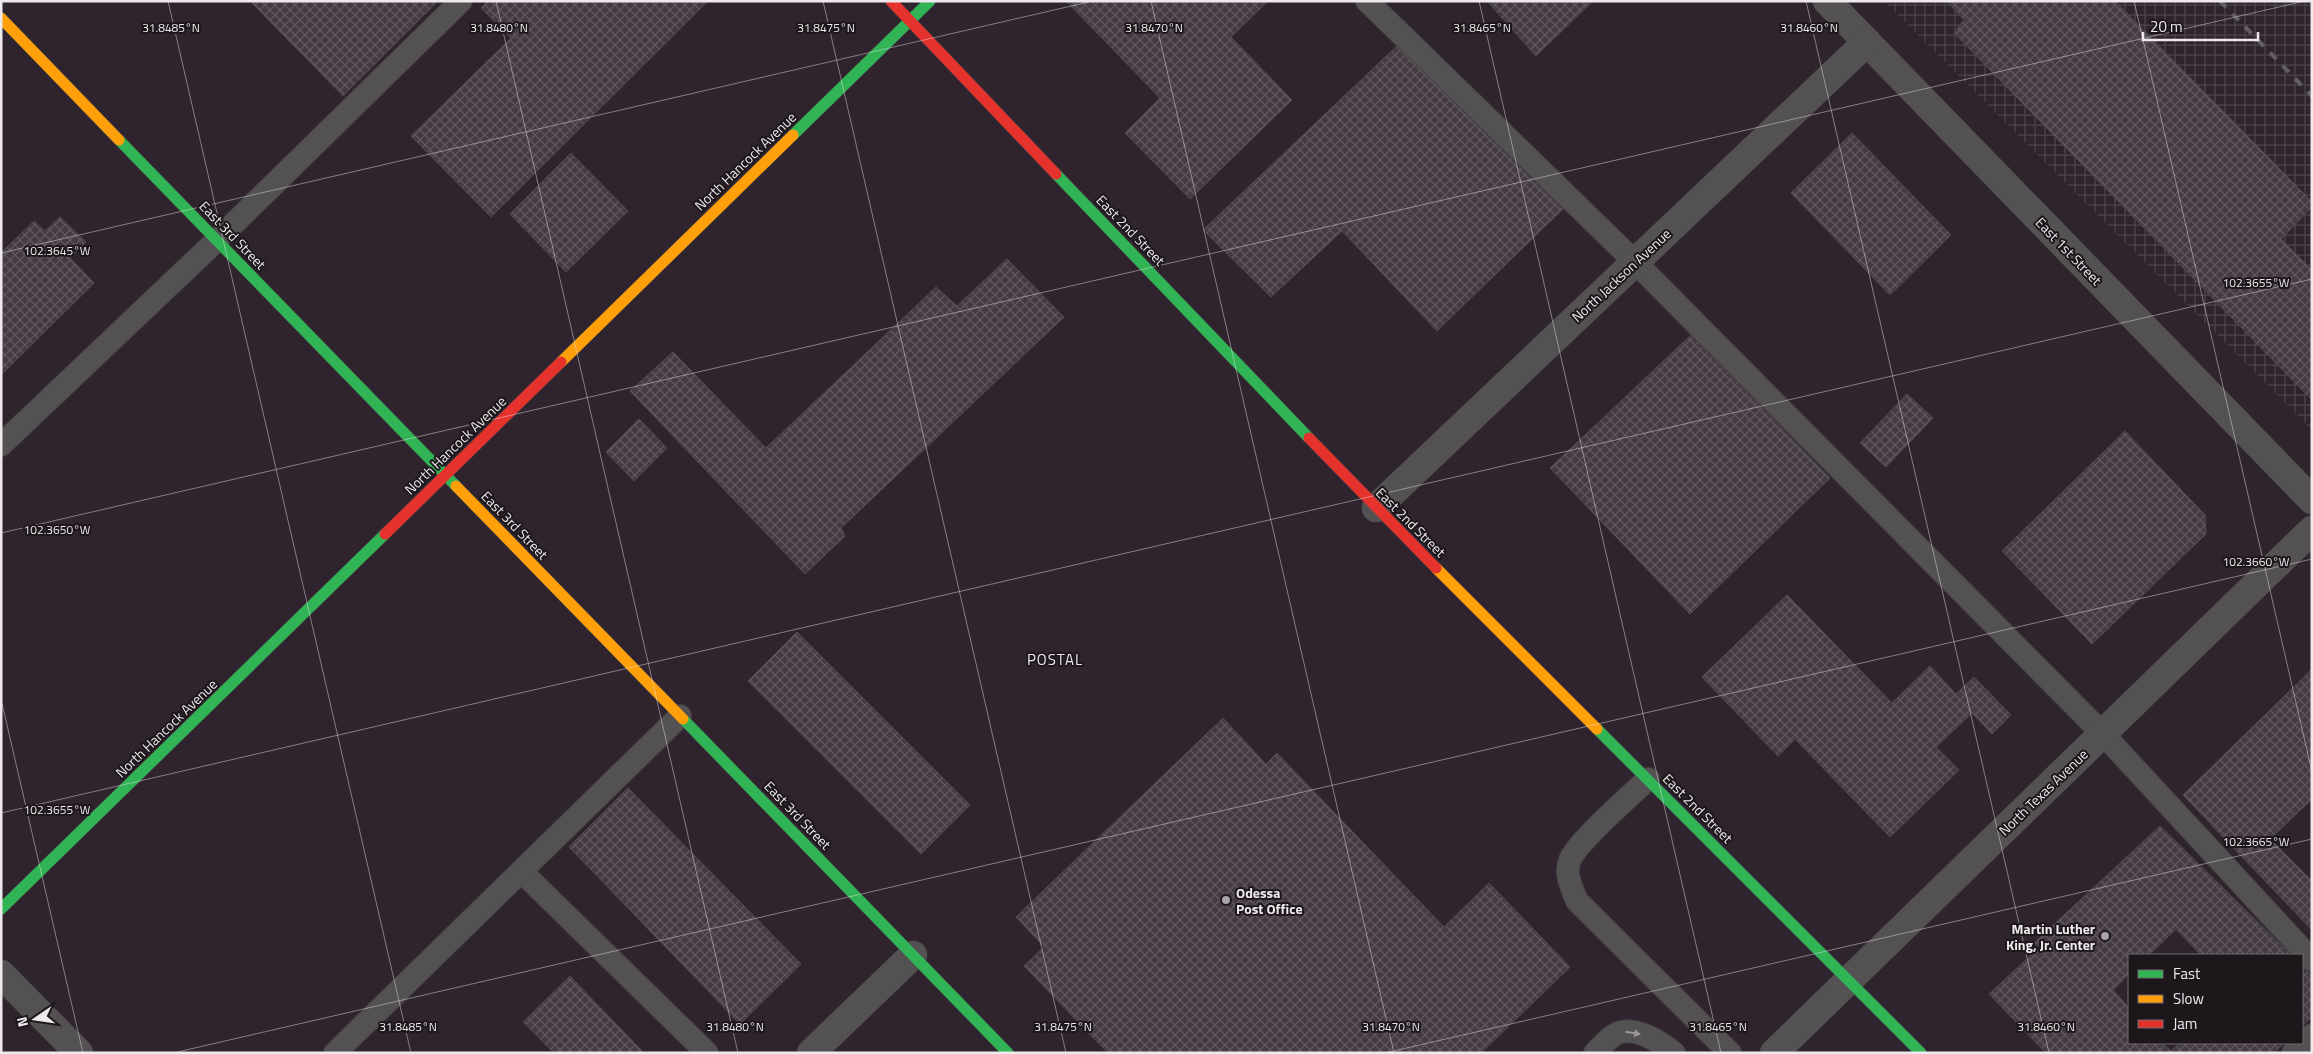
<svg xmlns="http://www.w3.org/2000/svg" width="2313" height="1054" viewBox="0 0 2313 1054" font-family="'Titillium Web',sans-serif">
	<defs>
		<pattern id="industrial-grid" width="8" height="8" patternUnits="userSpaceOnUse" patternTransform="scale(1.25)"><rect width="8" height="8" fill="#2f242d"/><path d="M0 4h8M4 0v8" fill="none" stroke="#4d444c"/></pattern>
		<pattern id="building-cross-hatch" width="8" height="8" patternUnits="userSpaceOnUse" patternTransform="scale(1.25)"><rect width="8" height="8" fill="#453a44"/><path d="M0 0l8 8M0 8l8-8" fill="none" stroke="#60565f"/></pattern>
	</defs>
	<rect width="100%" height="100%" fill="#252124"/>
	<!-- built -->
	<path fill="#2f242d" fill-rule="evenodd" d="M 1,1 L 1884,1 L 2312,430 L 2312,1053 L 1,1053 ZM 2129,955 L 2302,955 L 2302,1043 L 2129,1043 Z"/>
	<!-- industrial -->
	<polygon fill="url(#industrial-grid)" points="1884,1 2312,1 2312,430"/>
	<!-- building -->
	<g fill="url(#building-cross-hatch)" stroke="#504c50">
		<polygon points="250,1 438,1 343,96"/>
		<polygon points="488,1 708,1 491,217 411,136 511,38 481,8"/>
		<polygon points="1066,1 1268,1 1231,37 1292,100 1190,199 1125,133 1160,98"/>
		<polygon points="1487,1 1593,1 1536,56"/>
		<polygon points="1947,1 2115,1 2312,202 2312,207 2281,239 2312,270 2312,400 1954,33 1964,20"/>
		<polygon points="1400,43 1564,208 1437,331 1342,231 1271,297 1203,230"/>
		<polygon points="1852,133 1951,235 1890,295 1791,193"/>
		<polygon points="571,153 628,211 566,272 510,214"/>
		<polygon points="60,217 86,242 70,258 94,283 1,375 1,253 34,221 45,231"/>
		<polygon points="1007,259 1064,317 841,528 845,536 805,574 630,391 673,352 766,448 936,287 957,306"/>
		<polygon points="1691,335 1830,478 1690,614 1550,468"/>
		<polygon points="1907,394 1933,418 1886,467 1860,443"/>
		<polygon points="639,419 667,448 634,481 606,452"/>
		<polygon points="2125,431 2205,515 2206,534 2092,644 2002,551"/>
		<polygon points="1787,595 1892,703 1930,666 1956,694 1974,677 2011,715 1992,734 1972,713 1936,747 1959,770 1890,837 1795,739 1778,756 1702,677"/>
		<polygon points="797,632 970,805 921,854 748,681"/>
		<polygon points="2312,669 2312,799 2270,839 2312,881 2312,930 2183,795"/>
		<polygon points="1223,718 1266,764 1277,753 1444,927 1489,883 1570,967 1481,1053 1108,1053 1024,966 1044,947 1016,917"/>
		<polygon points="628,788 801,964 740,1024 569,847"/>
		<polygon points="2160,826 2291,955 2201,955 2176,929 2149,955 2129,955 2129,974 2113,990 2129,1008 2129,1043 2162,1043 2171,1051 2180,1043 2284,1043 2274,1053 2046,1053 1989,994 2040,947 2034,943"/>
		<polygon points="2302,966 2312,976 2312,1017 2302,1026"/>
		<polygon points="570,976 644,1053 554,1053 523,1022"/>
	</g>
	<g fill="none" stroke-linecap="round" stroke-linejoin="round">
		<defs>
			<g id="lane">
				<polyline points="1367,1 1635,262 2103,734 2312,960"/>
				<polyline points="1,445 217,240 461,1"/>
				<path d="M 1648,779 C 1631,795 1577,842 1570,860 C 1564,874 1572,888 1577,901 L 1730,1053"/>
				<polyline points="522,872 707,1053"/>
				<polyline points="335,1053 680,716"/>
				<path d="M 1595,1053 C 1601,1047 1608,1038 1616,1034 C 1633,1025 1660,1041 1674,1053"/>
				<polyline points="2293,1053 2312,1035"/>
			</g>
			<g id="street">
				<polyline points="1827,1 2312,500"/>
				<polyline points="1376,508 1867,42"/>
				<polyline points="1,974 79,1053"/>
				<polyline points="811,1053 913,955"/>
				<polyline points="1774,1053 2312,530"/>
			</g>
			<g id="fast">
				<polyline points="793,135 930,1"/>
				<polyline points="119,140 456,486"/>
				<polyline points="1056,174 1309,438"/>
				<polyline points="683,719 1008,1053"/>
				<polyline points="1597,729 1921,1053"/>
				<polyline points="1,909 385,534"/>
			</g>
			<g id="slow">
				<polyline points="1,18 119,140"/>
				<polyline points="561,362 793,135"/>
				<polyline points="456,486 683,719"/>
				<polyline points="1436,568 1597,729"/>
			</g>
			<g id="jam">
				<polyline points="891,1 1056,174"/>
				<polyline points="1309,438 1436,568"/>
				<polyline points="385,534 561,362"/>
			</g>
		</defs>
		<!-- lane casing -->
		<use href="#lane" stroke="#433f42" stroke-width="24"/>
		<!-- street casing -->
		<use href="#street" stroke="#433f42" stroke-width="29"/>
		<!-- fast casing -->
		<use href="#fast" stroke="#433f42" stroke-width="12"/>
		<!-- slow casing -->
		<use href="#slow" stroke="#433f42" stroke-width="12"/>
		<!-- jam casing -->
		<use href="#jam" stroke="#433f42" stroke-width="12"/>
		<!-- lane -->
		<use href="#lane" stroke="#545153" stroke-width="22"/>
		<!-- street -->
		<use href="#street" stroke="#545153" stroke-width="28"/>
		<!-- fast -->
		<use href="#fast" stroke="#30b455" stroke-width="11"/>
		<!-- slow -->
		<use href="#slow" stroke="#ff9f0a" stroke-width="11"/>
		<!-- jam -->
		<use href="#jam" stroke="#e5322d" stroke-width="11"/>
		<!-- rail -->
		<polyline stroke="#615f61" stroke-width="4" stroke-dasharray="9 9" stroke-linecap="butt" points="2220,1 2312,96"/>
	</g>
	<!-- one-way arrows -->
	<defs><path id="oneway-solid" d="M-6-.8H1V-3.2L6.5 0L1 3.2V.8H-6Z" transform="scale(1.25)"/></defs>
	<use fill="#999598" href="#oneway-solid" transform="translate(1633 1033) rotate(9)"/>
	<!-- ticks -->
	<path fill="none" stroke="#ede9ed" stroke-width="1" stroke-opacity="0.45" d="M 168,1 L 411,1053M 496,1 L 738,1053M 823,1 L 1066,1053M 1151,1 L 1394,1053M 1479,1 L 1721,1053M 1806,1 L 2049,1053M 2134,1 L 2312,772M 1,253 L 1093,1M 1,533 L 2305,1M 1,699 L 83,1053M 1,813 L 2312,279M 173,1053 L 2312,559M 1385,1053 L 2312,839"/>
	<!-- markers -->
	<g fill="#a7a3a7" stroke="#1d171c" stroke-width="2">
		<circle cx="1226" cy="900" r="5"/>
		<circle cx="2105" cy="936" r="5"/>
	</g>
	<g text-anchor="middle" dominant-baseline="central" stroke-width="4" stroke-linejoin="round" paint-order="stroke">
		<!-- street labels -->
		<g font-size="14" fill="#ede9ed" stroke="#1d171c">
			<text transform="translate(745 161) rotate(-44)">North Hancock Avenue</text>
			<text transform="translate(1131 230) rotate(46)">East 2nd Street</text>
			<text transform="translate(233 235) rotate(46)">East 3rd Street</text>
			<text transform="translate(2069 251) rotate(46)">East 1st Street</text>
			<text transform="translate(1621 275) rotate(-43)">North Jackson Avenue</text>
			<text transform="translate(455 445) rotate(-44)">North Hancock Avenue</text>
			<text transform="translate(1411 522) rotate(45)">East 2nd Street</text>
			<text transform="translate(515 525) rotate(46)">East 3rd Street</text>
			<text transform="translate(166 728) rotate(-44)">North Hancock Avenue</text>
			<text transform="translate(2043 792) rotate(-44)">North Texas Avenue</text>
			<text transform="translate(1698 808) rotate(45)">East 2nd Street</text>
			<text transform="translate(798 815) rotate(46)">East 3rd Street</text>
		</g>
		<!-- poi labels -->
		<g font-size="14" font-weight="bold" fill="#ede9ed" stroke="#1d171c" text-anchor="start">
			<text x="1236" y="892">Odessa<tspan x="1236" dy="16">Post Office</tspan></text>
			<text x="2095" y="928" text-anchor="end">Martin Luther<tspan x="2095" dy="16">King, Jr. Center</tspan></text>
		</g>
		<!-- neighbourhood labels -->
		<g font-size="15" letter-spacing="1" fill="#ede9ed" stroke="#1d171c">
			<text x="1055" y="659">POSTAL</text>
		</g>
	</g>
	<g font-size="12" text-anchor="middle" fill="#ede9ed" stroke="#1d171c" stroke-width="4" stroke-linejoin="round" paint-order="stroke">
		<text x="171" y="32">31.8485°N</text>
		<text x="499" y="32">31.8480°N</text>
		<text x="826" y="32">31.8475°N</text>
		<text x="1154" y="32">31.8470°N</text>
		<text x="1482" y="32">31.8465°N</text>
		<text x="1809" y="32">31.8460°N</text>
		<text x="57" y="255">102.3645°W</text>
		<text x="2256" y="287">102.3655°W</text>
		<text x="57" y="534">102.3650°W</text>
		<text x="2256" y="566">102.3660°W</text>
		<text x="57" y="814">102.3655°W</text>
		<text x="2256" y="846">102.3665°W</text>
		<text x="408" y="1031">31.8485°N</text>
		<text x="735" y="1031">31.8480°N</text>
		<text x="1063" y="1031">31.8475°N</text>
		<text x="1391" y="1031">31.8470°N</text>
		<text x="1718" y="1031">31.8465°N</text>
		<text x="2046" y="1031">31.8460°N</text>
	</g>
	<!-- border -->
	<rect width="2313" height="1054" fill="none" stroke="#ede9ed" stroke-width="5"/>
	<!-- legend -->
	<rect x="2128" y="954" width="175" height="90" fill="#1d171c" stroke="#706b70"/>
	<rect x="2138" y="970" width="25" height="8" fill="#30b455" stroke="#706b70"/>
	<text x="2173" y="979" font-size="15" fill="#ede9ed">Fast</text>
	<rect x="2138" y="995" width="25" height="8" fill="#ff9f0a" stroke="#706b70"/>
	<text x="2173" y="1004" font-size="15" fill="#ede9ed">Slow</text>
	<rect x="2138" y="1020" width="25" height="8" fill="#e5322d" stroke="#706b70"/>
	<text x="2173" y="1029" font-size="15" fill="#ede9ed">Jam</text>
	<!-- north arrow -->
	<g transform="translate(35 1019) rotate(257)" stroke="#1d171c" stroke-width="4" paint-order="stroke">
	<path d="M0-4L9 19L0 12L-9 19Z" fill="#ede9ed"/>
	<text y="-8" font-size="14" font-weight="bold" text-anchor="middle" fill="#ede9ed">N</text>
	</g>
	<!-- scale -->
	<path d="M2143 32v8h115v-8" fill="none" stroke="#ede9ed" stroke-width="2.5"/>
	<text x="2150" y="32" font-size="15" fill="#ede9ed" stroke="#1d171c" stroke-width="4" paint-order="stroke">20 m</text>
</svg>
